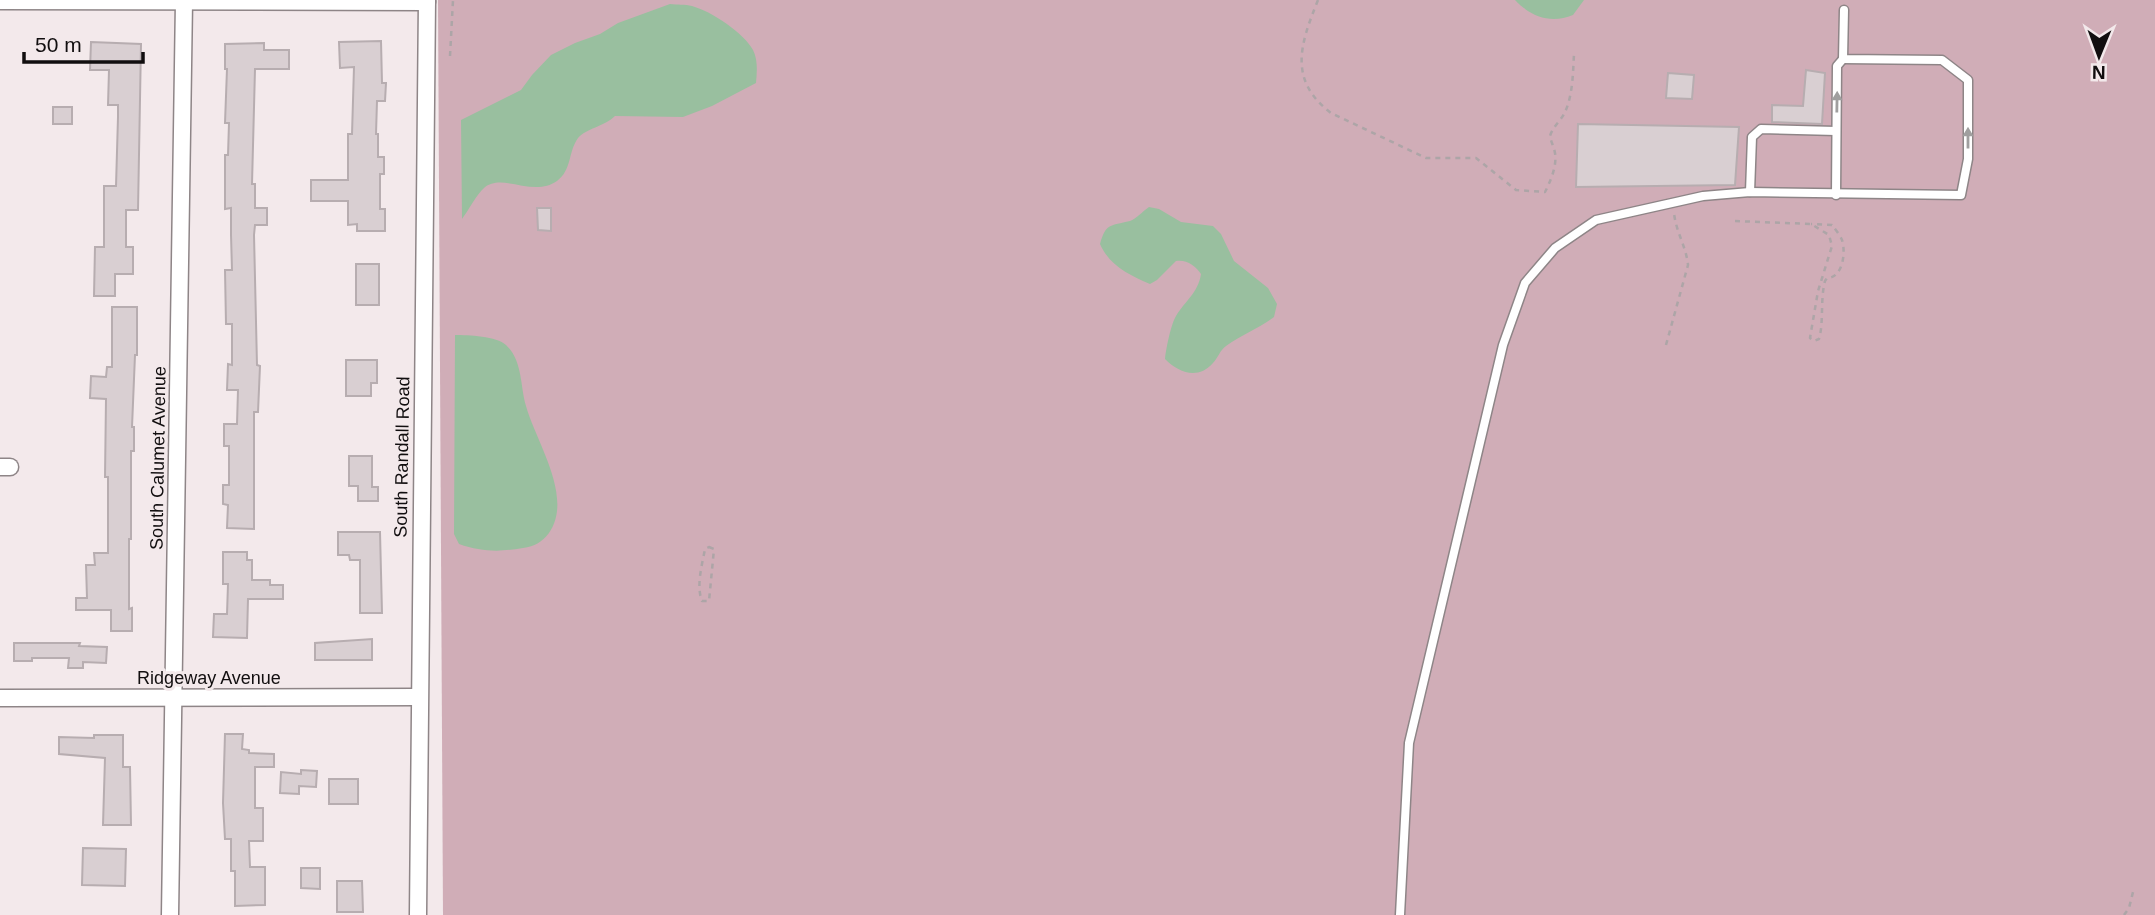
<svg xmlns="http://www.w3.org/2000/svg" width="2155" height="915" viewBox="0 0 2155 915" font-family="Arial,sans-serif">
	<rect width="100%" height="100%" fill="#f3e9eb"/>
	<!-- green -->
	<polygon fill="#d0adb7" points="438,0 2155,0 2155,915 443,915"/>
	<!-- water -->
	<g fill="#99bf9f">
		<path d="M 1515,0 L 1584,0 L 1573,15 C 1551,24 1531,17 1515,0 Z"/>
		<path d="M 670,4 C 677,5 685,4 692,6 C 711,11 744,33 753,50 C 758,60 757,72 756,83 L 712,106 L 683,117 L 615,116 C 605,126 585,129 578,138 C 568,152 572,170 557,181 C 533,198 502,172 484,188 C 477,194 468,211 462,219 L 461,120 L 521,90 L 532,75 L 551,55 L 575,43 L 600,34 L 618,23 Z"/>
		<path d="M 1149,207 L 1159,209 L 1181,222 L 1213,226 L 1221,234 L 1234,261 L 1268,288 L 1277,304 L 1274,317 C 1259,328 1241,335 1226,346 C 1220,350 1218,358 1213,363 C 1198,380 1179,373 1165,359 C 1166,349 1171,324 1176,316 C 1185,301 1198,293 1201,274 C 1196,266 1186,259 1176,261 L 1157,280 L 1150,284 C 1129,275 1109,265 1100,244 C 1106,223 1110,226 1130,221 C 1136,219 1143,211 1149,207 Z"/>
		<path d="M 455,335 C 468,335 497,336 506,345 C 523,361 520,386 526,406 C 536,442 574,497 549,533 C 541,543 535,546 523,548 C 500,552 482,552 459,544 L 454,534 Z"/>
	</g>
	<!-- building -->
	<g fill="#d9cfd2" stroke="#b7adb0" stroke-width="2">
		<polygon points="381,41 382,83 386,83 385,101 377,101 376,134 378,134 378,157 384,157 384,174 380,174 380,209 385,209 385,231 357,231 357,224 348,225 348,201 311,201 311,180 348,180 348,134 352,134 354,67 340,68 339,42"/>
		<polygon points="91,42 141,44 138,210 126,210 126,247 133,247 133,274 115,274 115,296 94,296 95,247 104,247 104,186 116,186 118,117 118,105 108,105 109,70 90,70"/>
		<polygon points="264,43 264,50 289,50 289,69 255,69 252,184 255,184 255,208 267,208 267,225 255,225 254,235 257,365 260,366 258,412 254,412 254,529 227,528 228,505 223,504 223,485 229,485 229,446 224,446 224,424 237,424 238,390 227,390 228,364 232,365 232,324 226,324 225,270 232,270 231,235 231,208 225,209 225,155 228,155 229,123 225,123 227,69 225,69 225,44"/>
		<polygon points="1806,70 1825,73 1822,124 1772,122 1772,105 1803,106"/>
		<polygon points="1668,73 1694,75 1692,99 1666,98"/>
		<rect x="53" y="107" width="19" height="17"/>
		<polygon points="1578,124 1739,127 1735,185 1576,187"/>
		<polygon points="537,208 551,208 551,231 538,230"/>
		<rect x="356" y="264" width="23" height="41"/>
		<polygon points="112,307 137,307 137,355 135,355 132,427 134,427 134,451 131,451 131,539 129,539 129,609 132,608 132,631 111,631 111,610 76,610 76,598 87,598 86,565 95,565 94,553 108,553 108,477 105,477 106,399 90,398 91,376 106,377 107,367 112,367"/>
		<polygon points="346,360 377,360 377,383 371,383 371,396 346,396"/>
		<polygon points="349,456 372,456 372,487 378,487 378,501 358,501 358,486 349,486"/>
		<polygon points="338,532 380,532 382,613 360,613 360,560 350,560 349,555 338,555"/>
		<polygon points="223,552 247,552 247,560 252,560 252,580 270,580 270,585 283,585 283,599 248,599 247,638 213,637 214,614 227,614 228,584 223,584"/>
		<polygon points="372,639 372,660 315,660 315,643"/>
		<polygon points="14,643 80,643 79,646 107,647 106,663 83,662 83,668 68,668 69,658 32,658 32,661 14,661"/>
		<polygon points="225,734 243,734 242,749 249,750 249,753 274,754 274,767 255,767 255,808 263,808 263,841 249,841 250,867 265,867 265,905 235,906 235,871 231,871 231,839 225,839 223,803"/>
		<polygon points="94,735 123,735 123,767 130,767 131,825 103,825 105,758 59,754 59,737 94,738"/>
		<polygon points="301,770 317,771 316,787 299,786 299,794 280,793 281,772 301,774"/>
		<rect x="329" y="779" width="29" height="25"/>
		<polygon points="83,848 126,849 125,886 82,885"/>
		<polygon points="301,868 320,868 320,889 301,888"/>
		<polygon points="337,881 362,881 363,912 337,912"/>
	</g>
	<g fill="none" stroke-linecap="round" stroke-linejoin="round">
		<defs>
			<g id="lane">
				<polyline points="1750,192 1752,137 1761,129 1836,131"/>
				<polyline points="1836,195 1837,66 1843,59"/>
				<polyline points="1400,915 1409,743 1503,345 1525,283 1555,248 1596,220 1703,196 1750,192 1961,195 1968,159 1968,80 1942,60 1843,59 1844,10"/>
			</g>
			<g id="street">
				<polyline points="0,1 427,2"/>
				<polyline points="0,467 10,467"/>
				<polyline points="0,698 418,697"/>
				<polyline points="170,915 184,1"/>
				<polyline points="418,915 427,0"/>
			</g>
		</defs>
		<!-- lane casing -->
		<use href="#lane" stroke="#8e8587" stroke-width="11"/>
		<!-- street casing -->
		<use href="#street" stroke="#8e8587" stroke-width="19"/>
		<!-- path -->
		<g stroke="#ada5a7" stroke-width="2.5" stroke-dasharray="5 5" stroke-linecap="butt">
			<path d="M 1318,0 C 1300,45 1288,80 1331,113 L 1426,158 L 1476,158 L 1516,190 L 1545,192 C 1551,180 1557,166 1555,153 C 1554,147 1551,142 1550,136 C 1553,126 1561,121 1565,112 C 1573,95 1573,71 1574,54"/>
			<polyline points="450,56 453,0"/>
			<path d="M 1735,221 L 1811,224 L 1829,235 L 1832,246 L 1818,291 L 1810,338 L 1814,341 L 1819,339 C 1824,322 1820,300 1825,281 L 1827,278 C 1843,278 1846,252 1842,240 C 1840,235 1835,229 1832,225 L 1811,224"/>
			<path d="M 1666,345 L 1688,265 C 1686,246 1676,232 1674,213"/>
			<path d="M 709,547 L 714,549 L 709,601 L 702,601 C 696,586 702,565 705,549 Z"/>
			<polyline points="2124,915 2129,908 2133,892"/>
		</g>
		<!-- lane -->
		<use href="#lane" stroke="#fff" stroke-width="8"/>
		<!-- street -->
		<use href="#street" stroke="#fff" stroke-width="16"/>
	</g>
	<!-- one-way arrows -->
	<defs><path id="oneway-solid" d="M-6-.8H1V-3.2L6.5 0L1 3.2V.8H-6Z" transform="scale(1.75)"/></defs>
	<g fill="#a09f9f">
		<use href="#oneway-solid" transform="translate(1837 102) rotate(-89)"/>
		<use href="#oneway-solid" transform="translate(1968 138) rotate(-90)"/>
	</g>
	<g text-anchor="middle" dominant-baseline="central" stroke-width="6" stroke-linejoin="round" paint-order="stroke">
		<!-- street labels -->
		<g font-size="18" fill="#110e0f" stroke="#f3e9eb">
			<text transform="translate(402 457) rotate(-89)">South Randall Road</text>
			<text transform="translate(158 458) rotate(-89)">South Calumet Avenue</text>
			<text x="209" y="678">Ridgeway Avenue</text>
		</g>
	</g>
	<!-- north arrow -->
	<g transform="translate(2099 56) rotate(181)" stroke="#f3e9eb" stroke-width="5" paint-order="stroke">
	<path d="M0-5L12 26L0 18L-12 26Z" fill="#110e0f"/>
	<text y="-10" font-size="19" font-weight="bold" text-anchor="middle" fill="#110e0f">N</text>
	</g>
	<!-- scale -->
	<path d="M24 52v10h119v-10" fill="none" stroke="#110e0f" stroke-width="3.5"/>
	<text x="35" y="52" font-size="21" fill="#110e0f" stroke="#f3e9eb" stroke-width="5" paint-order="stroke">50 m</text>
</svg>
